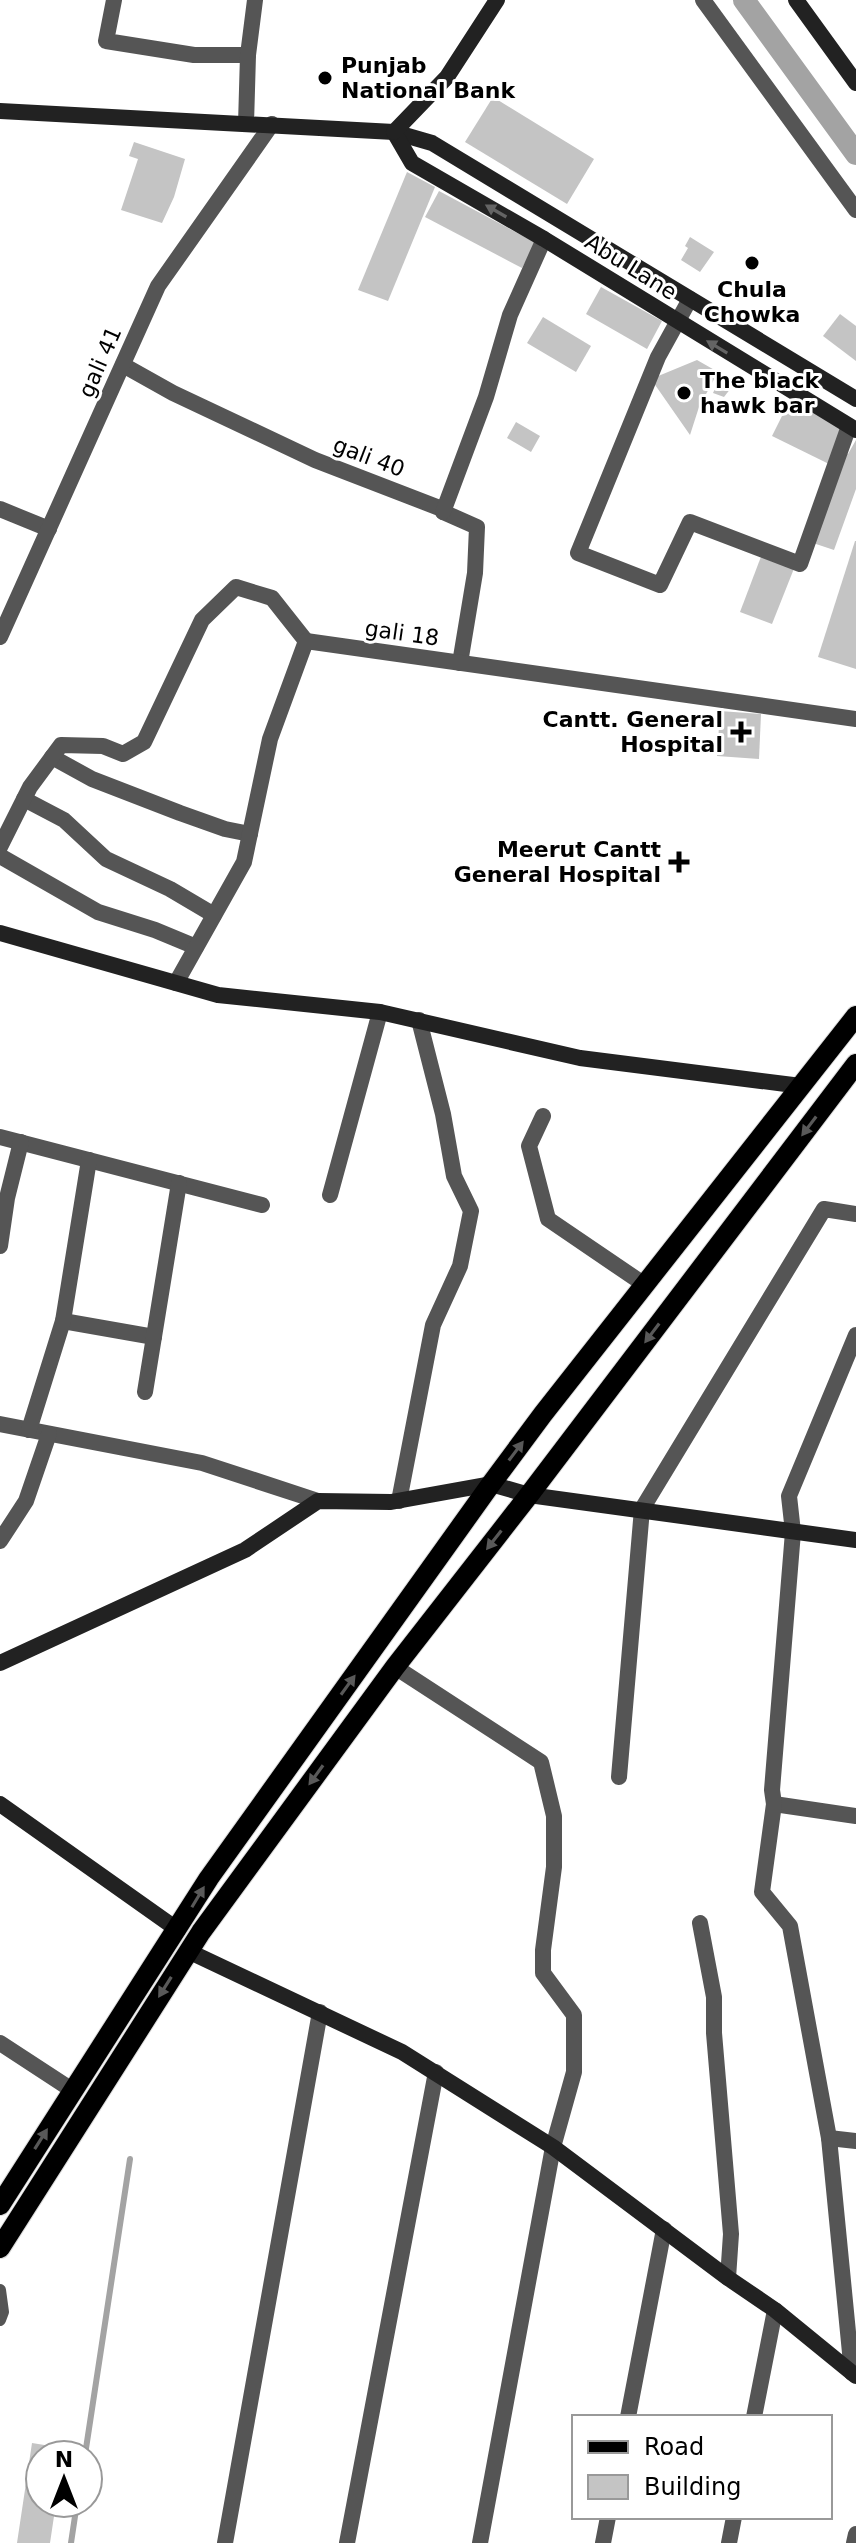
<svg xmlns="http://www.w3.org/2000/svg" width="856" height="2543" viewBox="0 0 856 2543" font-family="'DejaVu Sans',sans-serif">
	<rect width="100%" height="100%" fill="#fff"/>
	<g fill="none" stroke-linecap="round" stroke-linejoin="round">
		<!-- stream -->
		<g stroke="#a3a3a3" stroke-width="6">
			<polyline points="85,2455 130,2159"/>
			<polyline points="71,2543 77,2503"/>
		</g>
		<!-- canal -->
		<polyline stroke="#a3a3a3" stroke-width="22" points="744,0 856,154"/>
	</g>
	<!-- building -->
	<g fill="#c4c4c4">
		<polygon points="493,97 594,159 567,204 465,142"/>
		<polygon points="134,142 185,159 174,197 162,223 121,210 138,159 129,156"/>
		<polygon points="407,172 435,187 388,301 358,290"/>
		<polygon points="439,191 536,243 522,268 425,217"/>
		<polygon points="690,237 714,252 700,272 681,260 688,248 685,246"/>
		<polygon points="601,287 662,321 647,349 586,314"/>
		<polygon points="840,314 856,326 856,361 823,336"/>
		<polygon points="543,317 591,346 576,372 527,343"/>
		<polygon points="697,360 718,372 699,407 690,435 651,379"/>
		<polygon points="719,380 731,388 724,397 713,393"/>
		<polygon points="792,396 845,427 829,464 772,436"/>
		<polygon points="516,422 540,436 531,452 507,438"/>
		<polygon points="856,440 856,489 834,550 810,542 842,451 848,454"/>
		<polygon points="855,541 856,541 856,669 818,657"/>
		<polygon points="762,554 795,566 772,624 740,612"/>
		<polygon points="720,711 761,714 759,759 717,756"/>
		<polygon points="32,2443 63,2448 62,2455 40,2455 40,2503 56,2503 50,2543 17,2543"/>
	</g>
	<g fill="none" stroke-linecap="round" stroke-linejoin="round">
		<defs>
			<g id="primary">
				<polyline points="0,2205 209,1878 491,1484 543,1414 856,1016"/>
				<polyline points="0,2248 201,1932 395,1667 529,1495 856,1064"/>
			</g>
		</defs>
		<!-- primary casing -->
		<use href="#primary" stroke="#dbdbdb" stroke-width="22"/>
		<!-- lane -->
		<polyline stroke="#555" stroke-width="12" points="0,2290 3,2312 0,2320"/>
		<!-- street -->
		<g stroke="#555" stroke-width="16">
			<polyline points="114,0 106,41 194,55 248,55"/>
			<polyline points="703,0 856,210"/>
			<polyline points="246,124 248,55 255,0"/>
			<polyline points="690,299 658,357 578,553 660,585 690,522 800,564 849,426"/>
			<polyline points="123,365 173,393 315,460 442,509 443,512 477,527 475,573 460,663"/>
			<polyline points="0,509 49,529"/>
			<polyline points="443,512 486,397 510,315 544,239"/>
			<polyline points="0,637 158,286 272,124"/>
			<polyline points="52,757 92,779 180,813 225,829 250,834"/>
			<polyline points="24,799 64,820 106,859 170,889 214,915"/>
			<polyline points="0,847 30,787 61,745 103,746 123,754 144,742 202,620 236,587 272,598 306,641"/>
			<polyline points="0,856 98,912 155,930 196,947"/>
			<polyline points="176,983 244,862 270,739 306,641 856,719"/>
			<polyline points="543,1116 529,1146 548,1219 645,1285"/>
			<polyline points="0,1137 262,1205"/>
			<polyline points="330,1195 380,1012"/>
			<polyline points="0,1246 7,1198 21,1142"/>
			<polyline points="63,1321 154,1337"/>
			<polyline points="145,1392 179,1183"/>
			<polyline points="0,1424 202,1463 318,1501"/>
			<polyline points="29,1430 63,1321 89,1160"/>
			<polyline points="399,1501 433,1325 460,1266 471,1211 454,1176 443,1114 419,1020"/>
			<polyline points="0,1541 26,1501 49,1434"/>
			<polyline points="395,1667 541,1762 554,1816 554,1867 543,1950 543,1973 574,2015 574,2072 553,2147 480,2543"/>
			<polyline points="619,1777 642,1509 824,1209 856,1214"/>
			<polyline points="774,1804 856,1816"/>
			<polyline points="700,1923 714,1997 714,2033 731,2234 728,2278"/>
			<polyline points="0,2043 72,2090"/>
			<polyline points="829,2138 856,2141"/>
			<polyline points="852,2373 829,2138 790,1926 762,1892 774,1804 772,1790 793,1532 789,1496 856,1335"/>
			<polyline points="628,2417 664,2229"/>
			<polyline points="754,2417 775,2310"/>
			<polyline points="225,2543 320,2012"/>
			<polyline points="347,2543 436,2072"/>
			<polyline points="603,2543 608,2517"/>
			<polyline points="729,2543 734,2517"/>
			<polyline points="854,2543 856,2534"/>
		</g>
		<!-- secondary -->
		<g stroke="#222" stroke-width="16">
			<polyline points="796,0 856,83"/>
			<polyline points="0,111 394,132 432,143 856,399"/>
			<polyline points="394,132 412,163 544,239 856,430"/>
			<polyline points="394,132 447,77 497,0"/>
			<polyline points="0,933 218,995 380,1012 580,1058 801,1086"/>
			<polyline points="0,1663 245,1550 318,1501 391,1502 491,1484 529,1495 856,1540"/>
			<polyline points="0,1804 178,1930"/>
			<polyline points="188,1951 402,2052 553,2147 728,2278 775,2310 856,2376"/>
		</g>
		<!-- primary -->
		<use href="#primary" stroke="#000" stroke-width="20"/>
	</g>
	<!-- one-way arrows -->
	<defs><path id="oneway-solid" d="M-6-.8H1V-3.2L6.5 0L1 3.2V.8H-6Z" transform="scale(2)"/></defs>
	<g fill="#646464">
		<use href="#oneway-solid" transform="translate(496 211) rotate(-150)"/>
		<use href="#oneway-solid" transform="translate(717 347) rotate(-149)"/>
	</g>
	<g fill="#595959">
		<use href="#oneway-solid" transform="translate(809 1126) rotate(127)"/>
		<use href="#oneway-solid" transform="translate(652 1333) rotate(127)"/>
		<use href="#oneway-solid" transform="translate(516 1451) rotate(-53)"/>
		<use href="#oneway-solid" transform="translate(494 1540) rotate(128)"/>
		<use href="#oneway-solid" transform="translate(348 1685) rotate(-54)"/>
		<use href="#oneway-solid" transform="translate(316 1775) rotate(126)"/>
		<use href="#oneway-solid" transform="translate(198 1897) rotate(-59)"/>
		<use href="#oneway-solid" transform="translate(165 1987) rotate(122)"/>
		<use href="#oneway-solid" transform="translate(41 2139) rotate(-58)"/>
	</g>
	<!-- markers -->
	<g fill="#000" stroke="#fff" stroke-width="3">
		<circle cx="325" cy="78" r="8"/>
		<circle cx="752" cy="263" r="8"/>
		<circle cx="684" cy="393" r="8"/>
		<path d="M737 720h8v8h8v8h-8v8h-8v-8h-8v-8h8z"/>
		<path d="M675 850h8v8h8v8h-8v8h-8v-8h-8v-8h8z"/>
	</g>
	<g text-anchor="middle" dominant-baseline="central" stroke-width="6" stroke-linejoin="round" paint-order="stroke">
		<!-- poi labels -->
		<g font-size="22" font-weight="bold" fill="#000" stroke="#fff" text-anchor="start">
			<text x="341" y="65">Punjab<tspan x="341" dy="25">National Bank</tspan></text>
			<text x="752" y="289" text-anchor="middle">Chula<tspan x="752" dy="25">Chowka</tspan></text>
			<text x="700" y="380">The black<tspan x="700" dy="25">hawk bar</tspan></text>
			<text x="723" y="719" text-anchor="end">Cantt. General<tspan x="723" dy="25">Hospital</tspan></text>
			<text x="661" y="849" text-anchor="end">Meerut Cantt<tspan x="661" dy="25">General Hospital</tspan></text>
		</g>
		<!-- street labels -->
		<g font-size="22" fill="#000" stroke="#fff">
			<text transform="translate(631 267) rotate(32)">Abu Lane</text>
			<text transform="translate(100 362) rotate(-66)">gali 41</text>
			<text transform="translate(369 457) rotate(21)">gali 40</text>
			<text transform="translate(402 633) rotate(8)">gali 18</text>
		</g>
	</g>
	<!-- legend -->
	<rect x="572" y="2415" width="260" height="104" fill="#ffffff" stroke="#999999" stroke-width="2"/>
	<rect x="588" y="2441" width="40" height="12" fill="#000000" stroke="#999999" stroke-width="2"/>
	<text x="644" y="2455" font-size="24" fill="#000000">Road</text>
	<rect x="588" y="2475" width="40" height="24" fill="#c4c4c4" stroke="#999999" stroke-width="2"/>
	<text x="644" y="2495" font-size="24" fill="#000000">Building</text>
	<!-- north arrow -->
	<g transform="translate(64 2479)"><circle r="38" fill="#ffffff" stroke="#999999" stroke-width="2"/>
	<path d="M0-6L14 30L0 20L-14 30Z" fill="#000000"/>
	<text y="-12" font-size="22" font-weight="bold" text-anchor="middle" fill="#000000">N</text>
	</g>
</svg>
